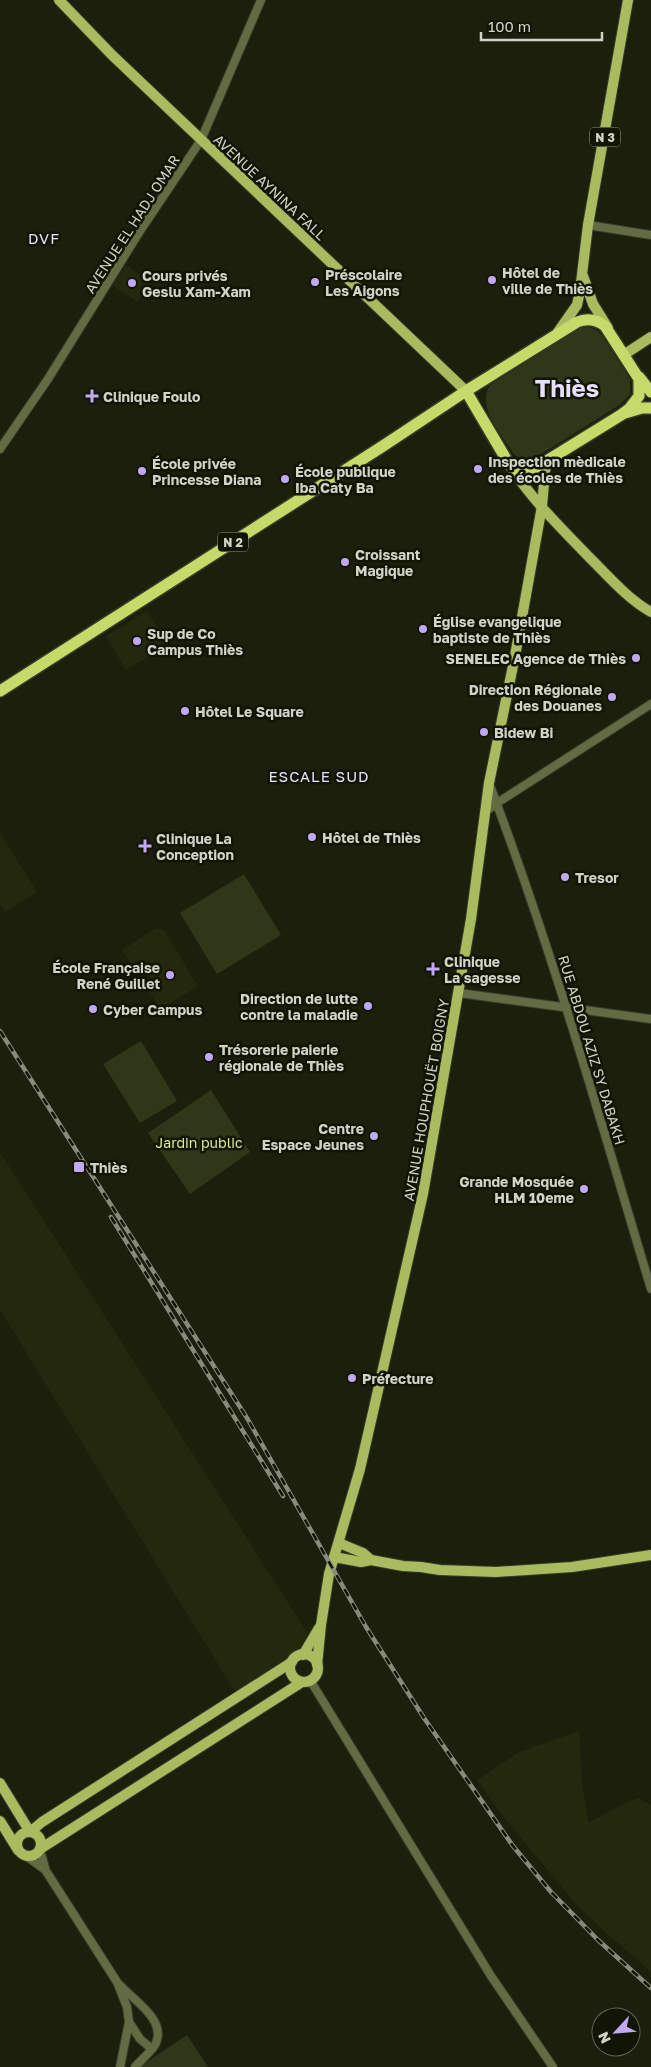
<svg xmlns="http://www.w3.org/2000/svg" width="651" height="2067" viewBox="0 0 651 2067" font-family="'Golos Text',sans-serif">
	<rect width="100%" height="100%" fill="#1b1f0c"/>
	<!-- built -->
	<g fill="#23280f">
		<polygon points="126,265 151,282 137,302 112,285"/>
		<polygon points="147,611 168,645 126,670 106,636"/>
		<polygon points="0,833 37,892 5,912 0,903"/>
		<polygon points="156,928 164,930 198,986 161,1009 147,988 154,984 139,962 132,966 122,950"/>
		<polygon points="0,1152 308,1634 299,1650 235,1692 0,1310"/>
		<polygon points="579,1731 582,1781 588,1823 629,1801 639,1798 651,1805 651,1972 604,1931 575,1903 501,1814 477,1780 519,1752"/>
	</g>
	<!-- green -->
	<g fill="#303719">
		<path d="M 588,327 L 595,329 L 602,335 L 630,379 L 630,394 L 621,404 L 535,458 C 526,462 520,460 513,453 C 501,433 476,408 490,385 L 580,328 Z"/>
		<polygon points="244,874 281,935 217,974 180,913"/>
		<polygon points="141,1041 177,1101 140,1123 103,1064"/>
		<polygon points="211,1090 250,1152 190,1194 148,1133"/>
		<polygon points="187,2035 208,2067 139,2067"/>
	</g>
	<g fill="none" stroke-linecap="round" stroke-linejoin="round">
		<defs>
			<g id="minor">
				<polyline points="588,225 651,235"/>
				<polyline points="0,449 48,379 140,231 201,140 261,0"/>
				<path d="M 489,783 C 552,949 600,1119 651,1289"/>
				<polyline points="485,812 497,803 651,704"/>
				<polyline points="459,993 651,1019"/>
				<polyline points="310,1680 491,1976 553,2067"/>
				<polyline points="40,1850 46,1871 117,1982 127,2007 129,2022 120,2067"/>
				<polyline points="26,1856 44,1869"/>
				<path d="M 120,1985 C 133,2000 166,2019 156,2043 C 154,2049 140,2061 135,2067"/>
				<polyline points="129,2022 140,2039 152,2049"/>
			</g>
			<g id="major">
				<polyline points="59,0 112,55 466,391"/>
				<polyline points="583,276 593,304 608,328"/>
				<polyline points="558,332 577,305 580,291 588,225 628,0"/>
				<polyline points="625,354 651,337"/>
				<path d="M 509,464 C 531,499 562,529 591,559 C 610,578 628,599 651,612"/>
				<polyline points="339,1543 363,1553 371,1560"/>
				<polyline points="334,1557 361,1562 371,1560 403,1566 421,1567 440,1570 496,1572 572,1567 651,1555"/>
				<circle cx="304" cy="1668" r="14"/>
				<polyline points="303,1655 319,1628"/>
				<polyline points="317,1665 321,1625 329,1574 360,1469 423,1194 471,919 489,783 515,656 542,506 546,461"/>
				<polyline points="0,1783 30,1832 42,1822 292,1662"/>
				<polyline points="0,1821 18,1850"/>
				<circle cx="29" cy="1844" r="12"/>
				<polyline points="40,1849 302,1682"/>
			</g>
			<g id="highway">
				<polyline points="639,377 651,392"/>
				<polyline points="625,413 642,408 651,408"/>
				<path d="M 0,691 L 383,446 L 466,391 L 577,322 C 587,318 596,319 605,326 L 639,379 L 639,396 L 629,409 L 621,415 L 532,470 C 522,472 516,471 509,464 L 466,391"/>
			</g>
		</defs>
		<!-- minor casing -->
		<use href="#minor" stroke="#383c2a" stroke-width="10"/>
		<!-- major casing -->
		<use href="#major" stroke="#383c2a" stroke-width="12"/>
		<!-- highway casing -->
		<use href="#highway" stroke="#383c2a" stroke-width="14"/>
		<!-- minor -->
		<use href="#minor" stroke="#626b41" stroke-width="8"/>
		<!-- major -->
		<use href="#major" stroke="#a8bb5f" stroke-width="10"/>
		<!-- highway -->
		<use href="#highway" stroke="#c4db6a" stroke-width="11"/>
		<defs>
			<g id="rail">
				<polyline points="0,1031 247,1418 366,1627 424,1718 513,1846 551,1892 598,1940 651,1988"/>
				<polyline points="111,1217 283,1496"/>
			</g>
		</defs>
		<!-- rail casing -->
		<use href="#rail" stroke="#888b7c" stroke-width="4.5"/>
		<!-- rail -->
		<use href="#rail" stroke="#121504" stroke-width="2.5" stroke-dasharray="8" stroke-linecap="butt"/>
	</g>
	<!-- markers -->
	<g fill="#c1a8f3" stroke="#121504" stroke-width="2">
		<circle cx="492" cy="280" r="5"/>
		<circle cx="315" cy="282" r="5"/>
		<circle cx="132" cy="283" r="5"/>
		<path d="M89.5 388.5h5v5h5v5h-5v5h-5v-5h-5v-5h5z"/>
		<circle cx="478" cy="469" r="5"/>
		<circle cx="142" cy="471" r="5"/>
		<circle cx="285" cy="479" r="5"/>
		<circle cx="345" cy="562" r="5"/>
		<circle cx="423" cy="629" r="5"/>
		<circle cx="137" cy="641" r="5"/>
		<circle cx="636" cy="658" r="5"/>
		<circle cx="612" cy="697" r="5"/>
		<circle cx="185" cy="711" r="5"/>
		<circle cx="484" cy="732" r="5"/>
		<circle cx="312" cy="837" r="5"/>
		<path d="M142.5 838.5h5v5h5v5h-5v5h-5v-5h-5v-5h5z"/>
		<circle cx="565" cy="877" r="5"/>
		<path d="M430.5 961.5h5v5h5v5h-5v5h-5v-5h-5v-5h5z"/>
		<circle cx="170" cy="975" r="5"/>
		<circle cx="368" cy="1006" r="5"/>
		<circle cx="93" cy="1009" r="5"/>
		<circle cx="209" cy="1057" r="5"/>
		<circle cx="374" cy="1136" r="5"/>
		<rect x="73" y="1161" width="12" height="12" rx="2.5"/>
		<circle cx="584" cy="1189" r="5"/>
		<circle cx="352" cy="1378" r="5"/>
	</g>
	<g text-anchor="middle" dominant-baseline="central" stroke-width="5" stroke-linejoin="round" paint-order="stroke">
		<!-- shield labels -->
		<g fill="#121504" stroke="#979a8c" stroke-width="1">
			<rect x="590" y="127.5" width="30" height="19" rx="4"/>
			<rect x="218" y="532.5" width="30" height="19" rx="4"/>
		</g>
		<g font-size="12" font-weight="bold" fill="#d0d3c7">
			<text x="605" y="137">N 3</text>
			<text x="233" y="542">N 2</text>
		</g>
		<!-- street labels -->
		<g font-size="14" fill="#d0d3c7" stroke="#121504">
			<text transform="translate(270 187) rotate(43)">AVENUE AYNINA FALL</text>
			<text transform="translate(132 224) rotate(-57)">AVENUE EL HADJ OMAR</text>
			<text transform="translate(592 1050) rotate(73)">RUE ABDOU AZIZ SY DABAKH</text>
			<text transform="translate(426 1100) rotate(-80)">AVENUE HOUPHOUËT BOIGNY</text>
		</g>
		<!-- poi labels -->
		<g font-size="14" font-weight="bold" fill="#d0d3c7" stroke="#121504" text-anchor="start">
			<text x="502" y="272">Hôtel de<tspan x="502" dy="16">ville de Thiès</tspan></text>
			<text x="325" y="274">Préscolaire<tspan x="325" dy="16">Les Aigons</tspan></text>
			<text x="142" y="275">Cours privés<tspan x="142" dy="16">Geslu Xam-Xam</tspan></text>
			<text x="103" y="396">Clinique Foulo</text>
			<text x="488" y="461">Inspection mèdicale<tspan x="488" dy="16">des écoles de Thiès</tspan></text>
			<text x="152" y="463">École privée<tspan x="152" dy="16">Princesse Diana</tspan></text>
			<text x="295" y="471">École publique<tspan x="295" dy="16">Iba Caty Ba</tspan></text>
			<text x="355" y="554">Croissant<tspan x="355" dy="16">Magique</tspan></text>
			<text x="433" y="621">Église evangelique<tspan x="433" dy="16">baptiste de Thiès</tspan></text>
			<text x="147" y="633">Sup de Co<tspan x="147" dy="16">Campus Thiès</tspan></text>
			<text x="626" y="658" text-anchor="end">SENELEC Agence de Thiès</text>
			<text x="602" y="689" text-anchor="end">Direction Régionale<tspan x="602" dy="16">des Douanes</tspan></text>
			<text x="195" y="711">Hôtel Le Square</text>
			<text x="494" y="732">Bidew Bi</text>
			<text x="322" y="837">Hôtel de Thiès</text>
			<text x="156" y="838">Clinique La<tspan x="156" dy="16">Conception</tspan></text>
			<text x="575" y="877">Tresor</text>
			<text x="444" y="961">Clinique<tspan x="444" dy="16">La sagesse</tspan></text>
			<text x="160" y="967" text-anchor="end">École Française<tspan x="160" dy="16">René Guillet</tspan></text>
			<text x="358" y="998" text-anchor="end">Direction de lutte<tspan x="358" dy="16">contre la maladie</tspan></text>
			<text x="103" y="1009">Cyber Campus</text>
			<text x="219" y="1049">Trésorerie paierie<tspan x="219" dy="16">régionale de Thiès</tspan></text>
			<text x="364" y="1128" text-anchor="end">Centre<tspan x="364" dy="16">Espace Jeunes</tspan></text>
			<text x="90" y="1167">Thiès</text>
			<text x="574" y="1181" text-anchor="end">Grande Mosquée<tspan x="574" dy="16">HLM 10eme</tspan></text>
			<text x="362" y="1378">Préfecture</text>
		</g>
		<!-- park labels -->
		<g font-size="14" fill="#d8eb96" stroke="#121504">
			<text x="199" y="1142">Jardin public</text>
		</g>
		<!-- neighbourhood labels -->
		<g font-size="15" letter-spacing="1" fill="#e7dffc" stroke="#121504">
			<text x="44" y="238">DVF</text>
			<text x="319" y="776">ESCALE SUD</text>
		</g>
		<!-- town labels -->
		<g font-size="24" font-weight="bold" fill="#e7dffc" stroke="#121504">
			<text x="567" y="387">Thiès</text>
		</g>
	</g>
	<!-- north arrow -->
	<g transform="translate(616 2032) rotate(244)"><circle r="24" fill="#121504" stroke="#5e6152"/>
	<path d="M0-4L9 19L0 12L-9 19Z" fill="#c1a8f3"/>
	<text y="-8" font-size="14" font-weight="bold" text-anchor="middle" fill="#d0d3c7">N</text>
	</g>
	<!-- scale -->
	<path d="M481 32v8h121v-8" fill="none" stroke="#d0d3c7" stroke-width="2.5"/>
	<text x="488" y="32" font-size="15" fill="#d0d3c7" stroke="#121504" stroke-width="4" paint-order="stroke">100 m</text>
</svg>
